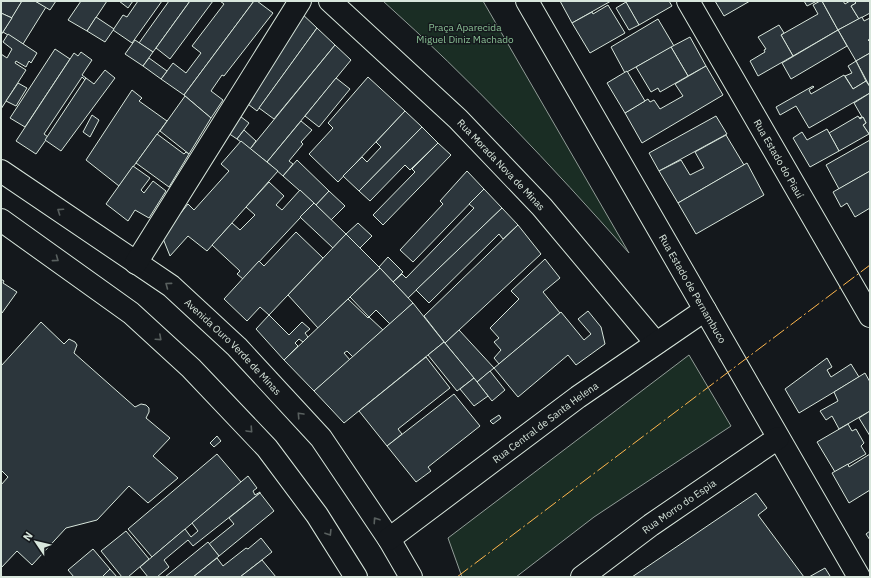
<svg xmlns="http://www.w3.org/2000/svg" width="871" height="578" viewBox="0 0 871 578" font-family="'IBM Plex Sans',sans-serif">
	<rect width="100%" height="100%" fill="#14181c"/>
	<!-- green -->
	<g fill="#1a2d24" stroke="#939e99">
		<path d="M 383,1 L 483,1 L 629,253 C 551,165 471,80 383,1 Z"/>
		<polygon points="689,355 731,426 594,517 516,577 462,577 448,538"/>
	</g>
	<!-- building -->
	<g fill="#2c363c" stroke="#d8e6dc">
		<polygon points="1,1 22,1 12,18 1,13"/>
		<polygon points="22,1 35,1 46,7 23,44 3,32"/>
		<polygon points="35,1 56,1 50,10"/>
		<polygon points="81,1 107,1 87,31 68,20"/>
		<polygon points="119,1 133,1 128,8"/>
		<polygon points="138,1 162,1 132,43 113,30 123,15 127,17"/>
		<polygon points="169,1 190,1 153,52 139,43"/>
		<polygon points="190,1 213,1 170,59 156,48"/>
		<polygon points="220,1 254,1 184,95 161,79 173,63 186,73 201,53 192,46 224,4"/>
		<polygon points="254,1 257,1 273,13 224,76 222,75 211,91 223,100 211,118 184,95"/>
		<polygon points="560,1 611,1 572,23"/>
		<polygon points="625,1 669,1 672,6 639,25"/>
		<polygon points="715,1 750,1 724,16"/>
		<polygon points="804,1 817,1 807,6"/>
		<polygon points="820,1 822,1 838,30 793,56 781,35 818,14 813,5"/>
		<polygon points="822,1 843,1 845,4 850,1 854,1 856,3 851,6 859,19 838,30"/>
		<polygon points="854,1 870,1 870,13 859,19 851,6 856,3"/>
		<polygon points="626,2 639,25 629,30 616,8"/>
		<polygon points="608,5 625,33 590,53 572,23 592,12 593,14"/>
		<polygon points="299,11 317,28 257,111 244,101"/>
		<polygon points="1,13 12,18 1,35"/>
		<polygon points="96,17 114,29 105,42 87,31"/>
		<polygon points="862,17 864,21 870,18 870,39 868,40 870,42 870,53 856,61 838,30"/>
		<polygon points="658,19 674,46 625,73 611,47"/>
		<polygon points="779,25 784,33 781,35 793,56 758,76 750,61 765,52 764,50 766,49 758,37"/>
		<polygon points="317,28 335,45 274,119 259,108"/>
		<polygon points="838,30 847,46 791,79 782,63"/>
		<polygon points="8,34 37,53 31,63 29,61 26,67 16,61 15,63 26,70 1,109 1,54 7,58 12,49 3,42"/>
		<polygon points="690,37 706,66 688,76 671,47"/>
		<polygon points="135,40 153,52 143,66 125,54"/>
		<polygon points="335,45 351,60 267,162 250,149"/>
		<polygon points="671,47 688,76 660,92 658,88 651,92 636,67"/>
		<polygon points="55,49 70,59 25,127 10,118"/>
		<polygon points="81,52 92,60 82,75 86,78 85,80 82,77 44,134 48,137 36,154 16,141 74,53 78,56"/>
		<polygon points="870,53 870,87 856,61"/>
		<polygon points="149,58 167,71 161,79 143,66"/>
		<polygon points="856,61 866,81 853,89 845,76 852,73 848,66"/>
		<polygon points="706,66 723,95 642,143 625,113 648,99 650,102 654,100 660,109 683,96 675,84"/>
		<polygon points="105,70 115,78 61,151 45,140 86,78 94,84"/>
		<polygon points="627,71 645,101 625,113 607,83"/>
		<polygon points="844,75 853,89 866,81 870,87 870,93 809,128 796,106 780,115 776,107 813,86 814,87 809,90 811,94"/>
		<polygon points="368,77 405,111 338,182 309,154 333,128 328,123"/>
		<polygon points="336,78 350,89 319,127 305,116"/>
		<polygon points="18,83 27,88 16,106 6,101"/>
		<polygon points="132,90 142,98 139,101 167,121 119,186 86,160"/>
		<polygon points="870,93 870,133 869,134 863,125 866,123 863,117 860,119 859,118 862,117 854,103"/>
		<polygon points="185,96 211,118 189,154 160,131"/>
		<polygon points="405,111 422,127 359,191 343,176 362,157 367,162 381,147 376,142"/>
		<polygon points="236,113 249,123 237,139 225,131"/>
		<polygon points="92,115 99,120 90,137 83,132"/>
		<polygon points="716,116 727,134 659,171 649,153"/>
		<polygon points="858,116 860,119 863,117 866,123 863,125 869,134 839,151 829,133"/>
		<polygon points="301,121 312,130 301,142 303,144 289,161 293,164 283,176 267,162"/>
		<polygon points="422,127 438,143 410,170 405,165 370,201 359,191"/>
		<polygon points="827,129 839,151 810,167 793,138 802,132 807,140"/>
		<polygon points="244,130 256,141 250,149 237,139"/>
		<polygon points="157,134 184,154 186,152 189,154 169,187 136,163"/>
		<polygon points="726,135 744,165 678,203 659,171 681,160 690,175 704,168 695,152"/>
		<polygon points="870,140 870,171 839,189 826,165"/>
		<polygon points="241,141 278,171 207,251 188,236 170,256 162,236 188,204 194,210 229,171 221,164"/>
		<polygon points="438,143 451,155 383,225 373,215 415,172 412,169"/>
		<polygon points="297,160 329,191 316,205 283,176"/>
		<polygon points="747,163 764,195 696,234 678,203"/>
		<polygon points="133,166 150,178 141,190 144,193 153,181 166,191 149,218 135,210 128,221 106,204"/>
		<polygon points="467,171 484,189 413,262 400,250 443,204 440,201"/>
		<polygon points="870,171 870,208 855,217 847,203 841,207 833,192"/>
		<polygon points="269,182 284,196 276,205 282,210 300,190 314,203 243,279 237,274 240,271 212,245 232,223 240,230 255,215 246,207"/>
		<polygon points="484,189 502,208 408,298 393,282 402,274 406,278 474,208 469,204"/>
		<polygon points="329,191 345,206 331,220 316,205"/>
		<polygon points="314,203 346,234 333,248 300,217"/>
		<polygon points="502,208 518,225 503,239 499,234 429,303 416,290"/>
		<polygon points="358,223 372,236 360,248 346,234"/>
		<polygon points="518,225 541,254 445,343 424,316"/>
		<polygon points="296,232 323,258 269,315 260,307 247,321 224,299 259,261 264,266"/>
		<polygon points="346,234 380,268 318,328 288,295"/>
		<polygon points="388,257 403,272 393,282 379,267"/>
		<polygon points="545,259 560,278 543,292 560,313 499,364 494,358 501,350 494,342 499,338 490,328 519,299 511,291"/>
		<polygon points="380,268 413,303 390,324 376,310 369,317 350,297"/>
		<polygon points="1,279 4,281 3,283 17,292 2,313 1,312"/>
		<polygon points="348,299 368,318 369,317 383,330 353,357 347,351 344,353 350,360 314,391 284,360"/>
		<polygon points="413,303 444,342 344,423 314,391"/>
		<polygon points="588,311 601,327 605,344 576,365 568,355 518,397 494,368 561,312 584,340 591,334 578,319"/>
		<polygon points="269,315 289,335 302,322 310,329 305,333 308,337 303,342 299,339 295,343 298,346 284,360 256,329"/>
		<polygon points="41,322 64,344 69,339 75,342 77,345 74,353 135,407 141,404 146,405 149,408 149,412 146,418 170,438 153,456 178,478 148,503 129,486 97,520 66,528 32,565 17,551 1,568 1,485 8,477 1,470 1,366"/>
		<polygon points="459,330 494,368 477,382 445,343"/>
		<polygon points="444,342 474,378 457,391 428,355"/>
		<polygon points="426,357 450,388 398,429 402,434 387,446 359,411"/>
		<polygon points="827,358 832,367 827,370 831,377 851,364 859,377 799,413 785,389"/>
		<polygon points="490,371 505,390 492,401 477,382"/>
		<polygon points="865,373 870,382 870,411 839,429 832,416 826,420 820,411 838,401 834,392"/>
		<polygon points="474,378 488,396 474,406 460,389"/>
		<polygon points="454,394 480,426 428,467 431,471 416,482 387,446"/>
		<polygon points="870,411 870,436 859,418"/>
		<polygon points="499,415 501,418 493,424 490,421"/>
		<polygon points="848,424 852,431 856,429 864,443 861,446 866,454 835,472 817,442"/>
		<polygon points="217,436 221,441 214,447 210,443"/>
		<polygon points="217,454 241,482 152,557 128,529"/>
		<polygon points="870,454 870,490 849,503 832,473 848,464 849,467"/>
		<polygon points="248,476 257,488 253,491 255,495 260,492 260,493 193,546 188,540 164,560 169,567 157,577 148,577 140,567 185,529 191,537 198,531 192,523"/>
		<polygon points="260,493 274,511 219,556 209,544 234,524 229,518"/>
		<polygon points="756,493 767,508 758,515 804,577 632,577"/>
		<polygon points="126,531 149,559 128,577 122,577 101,551"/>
		<polygon points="870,531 870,540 866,534"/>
		<polygon points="261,538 272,552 240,577 193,577 217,558 223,566 246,548 248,549"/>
		<polygon points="208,542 219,556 193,577 165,577"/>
		<polygon points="93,549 110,569 102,577 74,577 68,570"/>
		<polygon points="262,560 276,577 240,577"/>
		<polygon points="825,568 830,576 829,577 809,577"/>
		<polygon points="110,569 117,577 102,577"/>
	</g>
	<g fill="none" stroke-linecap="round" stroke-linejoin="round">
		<defs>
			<g id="minor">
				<path id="s1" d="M 330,1 L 458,119 L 542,207 L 656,343"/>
				<path id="s2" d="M 527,1 L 859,577"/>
				<path id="s3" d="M 688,1 L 870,316"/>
				<path id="s4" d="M 1,171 L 171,286 L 237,347 L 321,438 L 389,539 L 411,577"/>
				<polyline points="1,220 131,313 191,368 267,448 317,515 356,577"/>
				<polyline points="136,263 300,1"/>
				<path id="s5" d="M 389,539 L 578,397 L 705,310"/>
				<path id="s6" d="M 582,577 L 651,525 L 778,438"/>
			</g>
		</defs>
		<!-- minor casing -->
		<use href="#minor" stroke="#d8e6dc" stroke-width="24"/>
		<!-- minor -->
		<use href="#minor" stroke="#14181c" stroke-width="22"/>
		<!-- power -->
		<polyline stroke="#ffb74d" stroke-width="1" stroke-dasharray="14 3 2 3" stroke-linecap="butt" points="457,577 870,265"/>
	</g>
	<!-- one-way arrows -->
	<defs><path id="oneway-chevron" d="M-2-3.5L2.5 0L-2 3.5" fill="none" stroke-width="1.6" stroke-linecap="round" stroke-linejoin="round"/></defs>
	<g stroke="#59605f">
		<use href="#oneway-chevron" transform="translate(60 211) rotate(-146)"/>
		<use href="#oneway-chevron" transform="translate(56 259) rotate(36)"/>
		<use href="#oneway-chevron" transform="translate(168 285) rotate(-143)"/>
		<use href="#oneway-chevron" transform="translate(159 338) rotate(42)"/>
		<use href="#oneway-chevron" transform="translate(300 415) rotate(-133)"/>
		<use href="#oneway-chevron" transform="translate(250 430) rotate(47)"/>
		<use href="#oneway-chevron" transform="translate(376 520) rotate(-124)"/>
		<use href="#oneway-chevron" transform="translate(329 533) rotate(58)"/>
	</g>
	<g text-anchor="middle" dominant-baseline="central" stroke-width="3" stroke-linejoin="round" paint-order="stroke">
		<!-- park labels -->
		<g font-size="10" fill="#8ac095" stroke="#14181c">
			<text x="465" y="27">Praça Aparecida<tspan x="465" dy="12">Miguel Diniz Machado</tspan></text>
		</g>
		<!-- street labels -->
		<g font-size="10" fill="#d8e6dc" stroke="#14181c">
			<text stroke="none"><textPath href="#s3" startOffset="182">Rua Estado do Piauí</textPath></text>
			<text stroke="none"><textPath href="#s1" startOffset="237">Rua Morada Nova de Minas</textPath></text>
			<text stroke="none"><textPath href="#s2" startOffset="332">Rua Estado de Pernambuco</textPath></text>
			<text stroke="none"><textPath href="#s4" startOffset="292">Avenida Ouro Verde de Minas</textPath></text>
			<text stroke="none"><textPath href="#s5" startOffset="195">Rua Central de Santa Helena</textPath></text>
			<text stroke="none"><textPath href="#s6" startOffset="120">Rua Morro do Espia</textPath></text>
		</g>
	</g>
	<!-- border -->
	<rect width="871" height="578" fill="none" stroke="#d8e6dc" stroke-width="4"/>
	<!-- north arrow -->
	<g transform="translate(36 542) rotate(305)" stroke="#14181c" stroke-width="3" paint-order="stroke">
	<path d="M0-3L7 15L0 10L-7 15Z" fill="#d8e6dc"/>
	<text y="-6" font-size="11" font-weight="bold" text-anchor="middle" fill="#d8e6dc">N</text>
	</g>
</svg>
